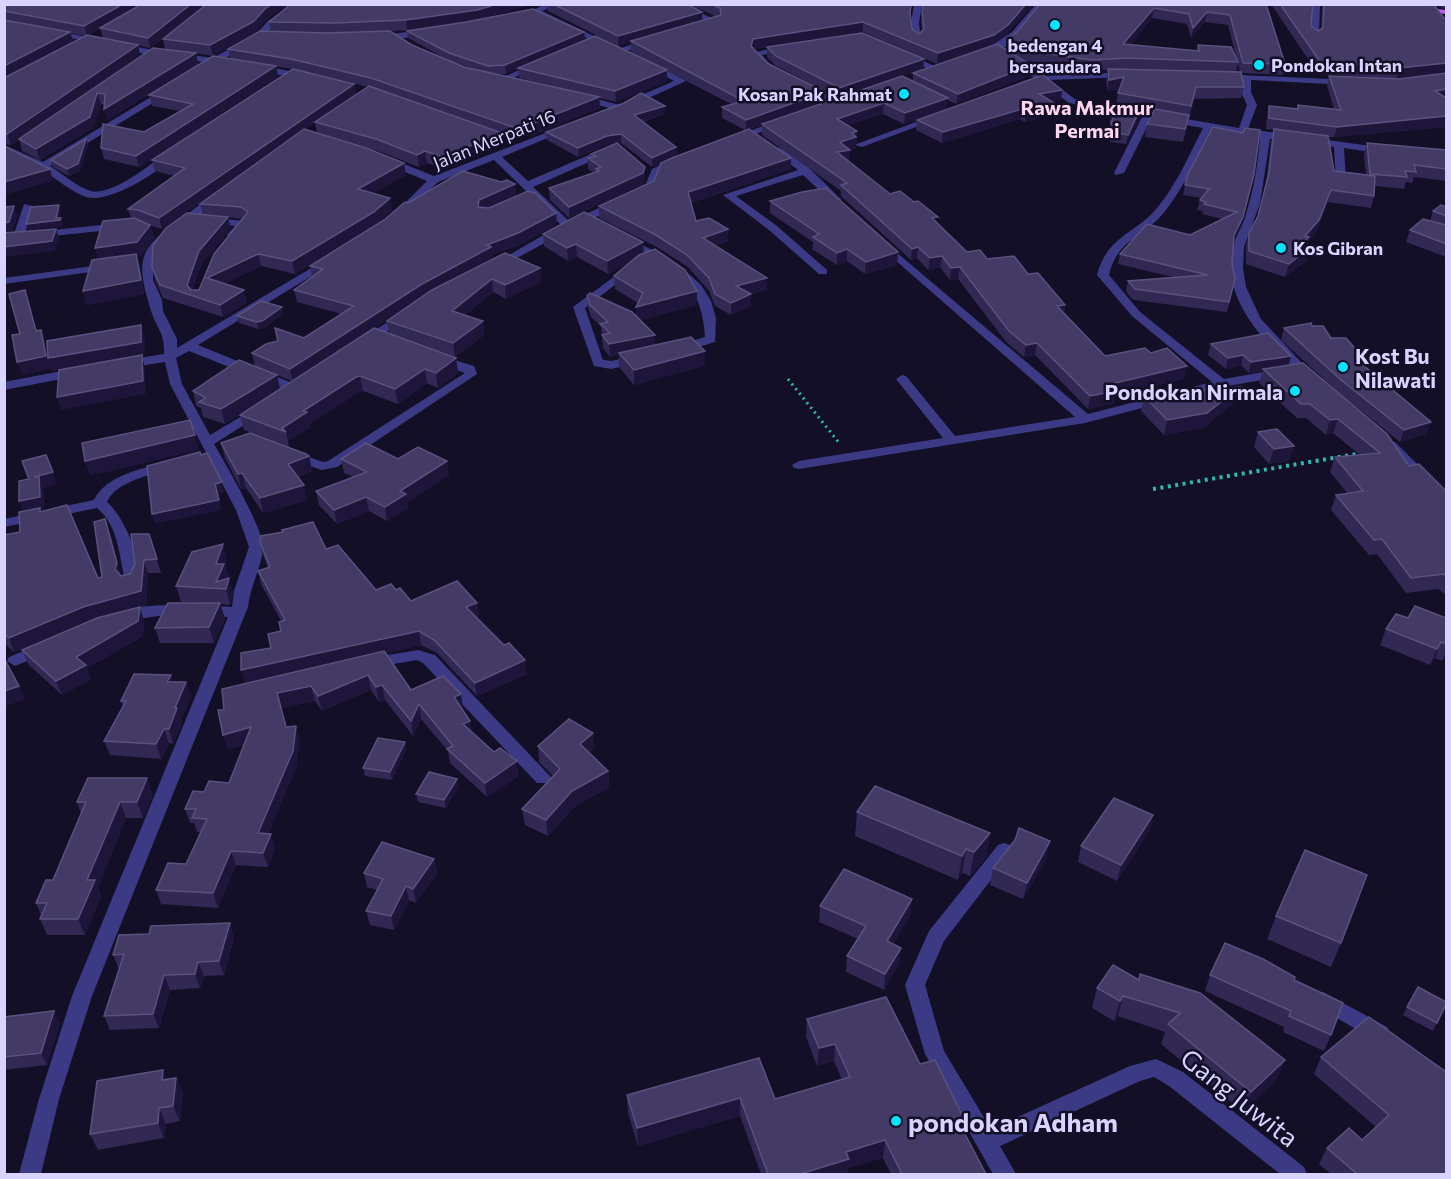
<svg xmlns="http://www.w3.org/2000/svg" width="1451" height="1179" viewBox="0 0 1451 1179" font-family="Commissioner,sans-serif">
	<rect width="100%" height="100%" fill="#130f26"/>
	<g fill="none" stroke-linecap="round" stroke-linejoin="round">
		<!-- path-far1 -->
		<polyline stroke="#2fb8b0" stroke-width="3" stroke-dasharray="2 4" stroke-linecap="butt" points="788,379 840,444"/>
		<!-- path -->
		<polyline stroke="#2fb8b0" stroke-width="4" stroke-dasharray="3 4.5" stroke-linecap="butt" points="1153,489 1362,453"/>
		<!-- minor -->
		<g fill="#3d3a85" fill-rule="evenodd">
			<polygon points="293,4 303,4 274,25 262,38 222,60 229,63 225,66 215,64 206,68 202,65 204,62 153,56 48,33 52,30 153,50 213,58 256,34 268,21"/>
			<polygon points="546,4 559,4 542,11 614,46 607,48 531,11"/>
			<polygon points="670,4 682,4 720,22 709,28 703,28 703,24 709,22"/>
			<polygon points="914,4 922,4 919,23 921,39 917,42 913,39 911,23"/>
			<path d="M 1036,4 L 1045,4 C 1032,22 1003,59 980,57 L 980,53 L 1012,32 Z"/>
			<polygon points="1312,4 1320,4 1319,36 1315,39 1311,36"/>
			<polygon points="427,30 430,31 430,35 379,41 375,38 379,35"/>
			<polygon points="651,38 655,41 654,43 619,53 615,50"/>
			<polygon points="787,45 791,48 790,50 762,55 770,64 766,67 752,53"/>
			<polygon points="902,53 908,53 942,70 935,72 902,57"/>
			<path d="M 1010,57 L 1016,57 L 1042,76 L 1129,72 L 1129,76 L 1126,77 L 1049,80 L 1075,99 L 1086,102 L 1239,128 L 1247,105 L 1241,92 L 1241,80 L 1219,78 L 1219,74 L 1351,80 L 1351,84 L 1348,85 L 1251,80 L 1251,92 L 1257,105 L 1248,129 L 1385,148 L 1390,151 L 1385,154 L 1344,148 L 1346,181 L 1341,184 L 1336,181 L 1334,147 L 1270,139 L 1260,203 L 1244,247 L 1243,268 L 1246,287 L 1261,319 L 1316,378 L 1310,382 L 1306,381 C 1270,347 1217,300 1234,244 C 1237,234 1243,225 1246,214 C 1254,189 1258,163 1260,137 L 1212,129 C 1198,157 1185,185 1166,210 C 1146,237 1117,238 1109,275 L 1140,312 L 1224,379 L 1281,369 L 1287,373 L 1285,376 L 1222,387 L 1085,423 L 799,469 L 794,468 L 792,465 L 799,461 L 943,438 L 896,379 L 902,375 L 906,376 L 955,436 L 1075,417 L 879,246 L 879,242 L 883,241 L 1088,414 L 1212,382 L 1132,316 L 1097,275 C 1107,236 1134,235 1157,208 C 1177,184 1189,155 1203,128 L 1151,119 L 1124,173 L 1115,175 L 1114,173 L 1142,117 L 1069,103 L 1040,82 L 1025,85 L 1025,81 L 1034,78 L 1010,61 Z"/>
			<polygon points="648,63 654,63 686,81 631,106 625,106 625,102 674,81 648,67"/>
			<polygon points="532,64 539,66 505,82 497,80"/>
			<polygon points="258,65 305,74 309,77 305,80 255,70 254,68"/>
			<polygon points="808,85 840,101 842,103 834,105 805,90 803,88"/>
			<path d="M 166,88 L 171,91 L 169,93 L 50,166 C 62,173 78,188 91,191 C 113,196 150,164 167,153 L 176,155 C 160,171 110,204 86,197 C 71,192 56,178 42,170 C 30,163 17,158 4,152 L 4,145 L 43,162 Z"/>
			<polygon points="579,94 623,106 625,108 620,111 576,99 576,95"/>
			<polygon points="932,116 940,118 862,147 854,145"/>
			<polygon points="778,120 786,122 738,141 730,139"/>
			<polygon points="561,127 569,129 502,157 528,181 603,149 609,149 609,153 533,187 569,221 613,202 621,202 621,206 572,228 497,269 493,268 493,264 561,225 494,160 438,182 401,218 392,216 427,181 383,163 383,159 391,159 434,176"/>
			<path d="M 773,147 C 790,145 827,186 841,199 L 841,203 L 833,203 L 803,175 L 736,196 L 777,226 L 827,270 L 827,274 L 819,274 L 769,230 L 723,195 L 798,170 L 773,151 Z"/>
			<path d="M 673,159 L 682,161 C 676,166 666,167 661,173 C 651,182 654,199 635,196 L 635,192 L 645,186 L 652,169 Z"/>
			<path d="M 219,194 L 223,195 L 223,199 L 167,238 L 154,256 L 153,280 L 162,300 L 163,311 L 177,339 L 177,348 L 323,261 L 327,260 L 333,263 L 198,345 L 297,385 L 297,391 L 289,391 L 189,351 L 176,358 L 182,384 L 210,435 L 252,410 L 262,410 L 263,413 L 214,444 C 225,463 265,531 263,549 C 261,568 250,587 248,607 L 92,996 L 59,1099 L 41,1174 L 19,1174 L 39,1099 L 72,996 L 228,617 L 172,614 L 123,621 L 115,616 C 127,600 212,606 232,607 L 234,591 L 249,547 L 236,510 L 170,384 L 165,362 L 126,368 L 120,364 L 126,360 L 164,354 C 165,333 157,329 151,311 C 138,266 134,251 177,222 C 190,213 204,199 219,194 Z"/>
			<polygon points="24,204 33,206 25,233 120,223 125,226 120,229 4,241 4,235 14,234"/>
			<polygon points="208,217 243,221 248,224 232,238 227,235 235,226 204,222 204,218"/>
			<path d="M 626,236 L 678,264 L 701,285 L 711,301 L 716,318 L 715,342 L 679,353 L 675,352 L 675,346 L 705,337 C 702,277 669,267 622,241 L 622,237 Z"/>
			<polygon points="108,264 114,267 112,269 4,284 4,278"/>
			<polygon points="630,265 636,268 634,270 585,308 603,360 611,361 638,355 644,359 642,362 611,369 594,366 573,307"/>
			<polygon points="405,311 409,313 409,317 368,344 364,345 358,341"/>
			<polygon points="438,355 474,366 477,374 337,467 322,470 286,458 284,455 291,451 323,462 328,461 465,373 434,362 434,356"/>
			<polygon points="78,368 82,369 82,375 4,390 4,382"/>
			<polygon points="1390,441 1395,442 1446,493 1446,504 1441,503 1385,448 1383,445 1385,442"/>
			<path d="M 168,462 L 175,466 L 173,469 C 153,474 116,481 107,502 C 124,516 146,566 134,585 L 129,587 L 122,582 L 124,576 C 119,552 117,524 97,508 L 4,527 L 4,519 L 94,500 C 106,475 144,468 168,462 Z"/>
			<polygon points="43,643 51,648 49,652 15,666 7,661 9,657"/>
			<polygon points="418,650 435,655 549,775 552,779 549,783 537,783 423,663 417,660 370,668 362,663 370,658"/>
			<polygon points="1004,843 1010,845 1013,850 1010,855 944,941 925,985 944,1051 991,1129 1130,1066 1156,1059 1183,1072 1304,1167 1307,1174 1280,1174 1169,1086 1154,1077 1140,1081 1000,1146 1016,1174 993,1174 925,1054 905,985 929,931 998,845"/>
			<polygon points="1323,992 1387,1027 1390,1033 1387,1039 1380,1042 1373,1039 1316,1006 1313,1000 1316,994"/>
		</g>
		<!-- primary -->
		<polygon fill="#c25bff" fill-rule="evenodd" points="1417,7 1446,10 1446,14 1420,11 1417,11"/>
	</g>
	<!-- wall -->
	<g fill="#312854" fill-rule="evenodd">
		<path d="M 4,4 L 205,4 L 150,48 L 138,45 L 140,55 L 11,145 L 4,144 ZM 100,28 L 103,38 L 87,35 ZM 71,33 L 86,36 L 73,42 Z"/>
		<polygon points="207,4 289,4 267,19 255,32 213,56 196,53 198,64 107,120 104,104 101,104 93,128 40,160 22,151 19,139 165,49 163,39"/>
		<path d="M 536,4 L 407,30 L 390,31 L 412,45 L 464,67 L 475,69 L 450,61 L 408,38 L 407,31 L 584,32 L 585,40 L 560,50 L 660,67 L 631,52 L 631,42 L 618,46 L 548,11 L 547,4 L 687,4 L 702,12 L 702,21 L 717,17 L 689,4 L 912,4 L 910,16 L 912,29 L 919,34 L 922,31 L 921,23 L 923,4 L 1034,4 L 1006,35 L 993,45 L 937,64 L 863,32 L 754,49 L 767,63 L 825,92 L 824,103 L 913,81 L 913,73 L 1029,76 L 956,104 L 947,100 L 947,108 L 904,124 L 883,114 L 848,125 L 857,131 L 856,148 L 849,150 L 849,161 L 848,161 L 890,194 L 937,223 L 967,252 L 1028,274 L 1065,305 L 1064,313 L 1105,356 L 1151,353 L 1184,379 L 1115,395 L 1114,403 L 1088,409 L 1035,355 L 1024,357 L 1007,343 L 958,279 L 950,280 L 940,267 L 928,270 L 917,258 L 911,260 L 841,196 L 841,191 L 762,135 L 762,125 L 750,129 L 791,158 L 791,169 L 691,203 L 696,221 L 728,241 L 715,246 L 767,290 L 751,294 L 751,306 L 731,315 L 715,306 L 709,291 L 688,267 L 657,247 L 599,218 L 599,206 L 654,181 L 668,160 L 652,167 L 621,143 L 618,144 L 645,178 L 643,184 L 569,218 L 550,200 L 549,188 L 594,173 L 588,169 L 588,158 L 591,157 L 591,154 L 614,144 L 607,145 L 578,157 L 547,140 L 546,132 L 665,114 L 643,122 L 676,147 L 677,156 L 745,130 L 722,118 L 722,107 L 731,104 L 667,71 L 667,81 L 616,102 L 599,98 L 600,108 L 535,134 L 517,138 L 503,133 L 504,144 L 445,169 L 427,163 L 419,167 L 378,151 L 321,134 L 404,163 L 406,175 L 373,193 L 392,210 L 376,224 L 295,274 L 261,266 L 224,284 L 247,303 L 223,317 L 163,298 L 155,280 L 152,267 L 203,214 L 200,204 L 273,152 L 162,229 L 150,225 L 154,238 L 141,256 L 137,256 L 140,268 L 144,294 L 87,305 L 83,291 L 98,259 L 131,218 L 128,209 L 175,176 L 155,171 L 152,160 L 354,84 L 356,94 L 334,109 L 368,87 L 293,69 L 230,59 L 228,49 L 271,32 L 269,22 ZM 281,32 L 335,33 L 327,33 ZM 518,68 L 519,78 L 563,89 L 495,74 L 506,74 ZM 315,122 L 317,133 L 305,129 ZM 228,217 L 242,219 L 199,290 L 192,290 L 202,263 L 231,229 Z"/>
		<path d="M 1040,4 L 1266,4 L 1285,64 L 1283,75 L 1241,73 L 1244,87 L 1241,98 L 1194,99 L 1183,142 L 1145,137 L 1147,124 L 1154,111 L 1129,107 L 1139,119 L 1126,144 L 1110,142 L 1110,132 L 1111,122 L 1113,119 L 1110,118 L 1112,109 L 1116,104 L 1118,93 L 1119,89 L 1107,91 L 1106,80 L 1108,70 L 1090,70 L 1026,61 L 1007,49 L 1008,39 L 1017,32 ZM 1152,18 L 1187,24 L 1191,38 L 1205,22 L 1228,25 L 1240,72 L 1236,72 L 1238,62 L 1198,45 L 1196,51 L 1130,45 Z"/>
		<polygon points="1271,4 1313,4 1311,26 1318,31 1321,29 1322,4 1446,4 1446,9 1435,5 1446,127 1334,137 1328,137 1334,171 1366,175 1364,154 1367,143 1446,150 1446,181 1414,177 1412,183 1406,182 1404,189 1375,186 1374,196 1371,208 1328,202 1316,232 1308,241 1307,247 1309,248 1306,261 1285,277 1246,264 1246,246 1249,233 1258,216 1266,184 1271,141 1274,130 1266,129 1267,117 1269,106 1297,109 1298,105 1334,109 1327,86 1329,76 1390,78 1318,74"/>
		<polygon points="767,47 924,59 923,69 838,98 775,65 767,57"/>
		<polygon points="276,66 278,76 139,167 104,159 101,148 144,132 180,111 152,106 149,95"/>
		<polygon points="1061,100 1052,101 1056,104 1055,114 1025,122 1020,119 942,143 916,130 917,120"/>
		<polygon points="1213,127 1241,227 1234,241 1232,264 1235,279 1227,312 1133,300 1126,291 1128,281 1173,277 1118,264 1120,254 1190,235 1223,219 1202,214 1203,211 1197,210 1200,200 1201,198 1183,195 1187,176"/>
		<polygon points="86,139 88,145 80,171 69,176 53,167 51,160"/>
		<path d="M 501,182 L 515,184 L 516,196 L 556,213 L 557,224 L 519,245 L 492,255 L 493,259 L 540,268 L 541,282 L 506,299 L 493,292 L 465,315 L 483,321 L 484,335 L 455,357 L 412,342 L 456,358 L 458,373 L 438,388 L 427,383 L 398,404 L 363,391 L 359,392 L 309,424 L 310,427 L 288,441 L 289,447 L 244,430 L 240,415 L 271,395 L 225,424 L 203,417 L 201,408 L 196,406 L 193,391 L 255,366 L 252,353 L 304,338 L 342,314 L 297,302 L 294,290 L 312,277 L 310,266 L 384,220 L 408,203 ZM 424,296 L 387,321 L 389,334 L 374,328 ZM 277,375 L 292,381 L 280,389 Z"/>
		<polygon points="770,201 898,252 897,265 865,274 847,261 837,265 812,249 813,242 770,213"/>
		<polygon points="1446,207 1446,257 1406,242 1410,230 1430,221 1433,211"/>
		<polygon points="543,234 644,253 697,291 697,305 640,320 655,335 655,345 705,365 634,385 619,367 619,355 610,357 603,348 601,326 591,317 588,308 587,296 636,316 638,303 615,289 614,276 630,262 608,274 577,257 568,261 544,246"/>
		<polygon points="283,314 264,328 258,329 239,323 237,316"/>
		<polygon points="1312,326 1365,360 1363,366 1427,434 1400,442 1337,391 1281,340 1284,328"/>
		<polygon points="1211,344 1291,356 1289,365 1409,466 1446,490 1446,595 1438,589 1406,593 1377,554 1369,555 1331,510 1336,495 1348,494 1330,472 1335,457 1360,455 1333,433 1326,435 1306,418 1297,418 1259,383 1263,371 1249,373 1241,365 1226,369 1208,355"/>
		<polygon points="1240,387 1236,401 1203,428 1164,435 1141,411 1144,396"/>
		<polygon points="1258,432 1294,446 1289,461 1269,464 1254,447"/>
		<polygon points="221,443 309,456 312,471 298,477 307,500 263,513 246,488 241,489 225,458"/>
		<polygon points="341,459 398,459 449,475 407,502 408,508 387,521 369,511 337,524 319,505 316,491 353,477 344,473"/>
		<polygon points="19,481 57,484 43,488 44,508 40,509 41,511 98,578 102,577 110,533 121,576 130,574 149,534 161,573 148,573 146,605 101,617 144,621 143,636 87,668 91,679 62,695 28,664 22,650 96,618 88,620 14,652 4,643 4,535 20,532 23,511"/>
		<polygon points="282,530 326,549 376,590 396,590 411,601 477,603 479,616 476,617 527,674 477,696 437,653 421,645 385,653 411,690 461,694 463,709 462,709 470,721 472,732 519,776 487,797 450,763 448,751 421,719 413,736 385,700 379,702 371,690 322,711 315,701 281,708 286,727 296,726 299,741 297,765 268,834 271,834 275,849 268,867 236,865 218,908 161,904 156,890 186,864 200,832 197,832 194,823 190,823 185,809 204,792 229,783 244,745 228,749 223,735 224,710 271,648 281,631 281,621 261,584 258,571 268,568 263,555 260,542 282,532"/>
		<polygon points="227,559 225,566 233,593 230,605 220,604 225,619 214,643 160,643 155,628 208,603 181,602 176,586"/>
		<polygon points="1408,618 1446,618 1446,653 1442,661 1435,658 1430,665 1380,645 1386,629"/>
		<polygon points="171,675 173,682 186,682 191,697 181,719 182,723 173,744 169,743 161,759 110,755 104,741 123,707 121,701"/>
		<polygon points="593,733 594,748 589,753 608,771 609,787 574,807 548,836 525,825 522,809 553,776 539,762 538,746"/>
		<polygon points="405,742 406,750 392,780 365,776 363,768"/>
		<polygon points="458,787 446,808 418,802 416,794"/>
		<polygon points="153,794 143,818 126,818 98,887 101,896 85,935 47,935 40,919 41,915 36,903 53,880 81,813 77,802"/>
		<polygon points="857,812 990,833 986,857 970,876 962,873 958,880 855,836"/>
		<polygon points="1153,815 1149,831 1117,881 1078,862 1081,846"/>
		<polygon points="1047,857 1023,899 990,885 993,868"/>
		<polygon points="434,859 437,873 416,903 409,900 394,930 370,925 366,911 377,890 367,887 364,873"/>
		<polygon points="820,906 910,915 893,944 901,948 899,964 884,990 846,972 847,956 858,939 819,922"/>
		<polygon points="1276,916 1341,943 1331,967 1267,939"/>
		<polygon points="230,923 234,938 224,975 204,976 200,988 170,990 159,1028 110,1030 104,1016 119,969 113,955 149,934"/>
		<polygon points="1113,965 1285,1060 1276,1080 1243,1112 1161,1044 1165,1032 1118,1016 1114,1021 1092,1008 1097,988"/>
		<polygon points="1210,975 1294,980 1331,1035 1324,1051 1283,1032 1284,1027 1205,991"/>
		<polygon points="1418,987 1446,1004 1433,1031 1403,1015"/>
		<polygon points="54,1011 60,1024 47,1065 4,1070 4,1017"/>
		<polygon points="1369,1017 1446,1174 1331,1174 1319,1164 1327,1148 1362,1140 1376,1127 1314,1074 1321,1057"/>
		<polygon points="807,1019 920,1064 961,1127 986,1174 891,1174 883,1158 848,1168 848,1174 761,1174 740,1116 638,1146 628,1113 627,1095 775,1099 842,1080 834,1061 817,1066 806,1037"/>
		<polygon points="176,1078 183,1093 180,1121 166,1124 164,1138 98,1150 90,1134 167,1079"/>
	</g>
	<!-- shaded-wall -->
	<g fill="#1d163a">
		<polygon points="123,4 144,4 87,36 84,26"/>
		<polygon points="191,4 205,4 150,48 148,38"/>
		<polygon points="272,4 289,4 267,19 255,32 213,56 210,45"/>
		<polygon points="498,4 536,4 478,20 407,30 406,20"/>
		<polygon points="1026,4 1034,4 1006,35 993,45 937,64 938,53"/>
		<polygon points="1154,8 1152,18 1122,55 1123,44"/>
		<polygon points="702,12 702,21 618,46 618,36"/>
		<polygon points="1207,12 1205,22 1191,38 1193,28"/>
		<polygon points="863,22 863,32 753,49 751,46 753,39"/>
		<polygon points="70,32 73,42 4,78 4,66"/>
		<polygon points="584,32 585,40 506,74 505,65"/>
		<polygon points="138,45 140,55 11,145 7,134"/>
		<polygon points="196,53 198,64 107,120 104,109"/>
		<polygon points="924,59 923,69 838,98 839,88"/>
		<polygon points="1446,63 1446,73 1396,79 1399,68"/>
		<polygon points="1031,65 1029,76 956,104 958,94"/>
		<polygon points="276,66 278,76 139,167 136,156"/>
		<polygon points="667,70 667,81 616,102 615,91"/>
		<polygon points="1124,77 1122,88 1107,91 1109,80"/>
		<polygon points="354,84 356,94 162,229 159,218"/>
		<polygon points="1446,89 1446,99 1435,91"/>
		<polygon points="1062,90 1061,100 1038,104 1039,94"/>
		<polygon points="825,92 824,103 746,131 746,120"/>
		<polygon points="97,93 101,104 93,128 40,160 36,149"/>
		<polygon points="599,97 600,108 535,134 517,138 516,128"/>
		<polygon points="948,98 947,108 904,124 905,113"/>
		<polygon points="884,103 883,114 836,129 837,119"/>
		<polygon points="1056,104 1055,114 1025,122 1026,112"/>
		<polygon points="665,106 665,114 635,124 634,115"/>
		<polygon points="1022,109 1020,119 942,143 943,132"/>
		<polygon points="1140,109 1139,119 1126,144 1128,135"/>
		<polygon points="1446,116 1446,127 1334,137 1337,127"/>
		<polygon points="857,131 856,148 847,150 850,150 849,161 836,163 837,152 840,142"/>
		<polygon points="502,133 504,144 445,169 443,157"/>
		<polygon points="621,134 621,143 607,145 578,157 578,148 607,136"/>
		<polygon points="86,139 88,145 80,171 69,176 67,169"/>
		<polygon points="676,147 677,156 652,167 652,158"/>
		<polygon points="425,151 427,163 419,167 417,155"/>
		<polygon points="791,158 791,169 688,204 688,192"/>
		<polygon points="404,163 406,175 360,201 358,189"/>
		<polygon points="645,167 645,178 643,184 569,218 569,207"/>
		<polygon points="50,169 53,181 4,195 4,182"/>
		<polygon points="1254,174 1241,227 1232,245 1234,235"/>
		<polygon points="515,184 516,196 480,211 478,207 479,200"/>
		<polygon points="1331,190 1328,202 1316,232 1308,241 1306,250 1301,245"/>
		<polygon points="390,198 392,210 376,224 295,274 292,261"/>
		<polygon points="59,205 61,211 59,220 61,218 63,224 62,227 28,230 26,224 56,218"/>
		<polygon points="14,206 18,216 12,232 4,233 4,223"/>
		<polygon points="556,213 557,224 519,245 492,255 493,259 424,296 293,381 290,369 422,284 487,245"/>
		<polygon points="228,217 231,229 202,263 191,295 187,285 199,251"/>
		<polygon points="150,225 154,238 141,256 137,256 140,268 144,294 87,305 83,291 99,262 95,248"/>
		<polygon points="56,229 59,238 55,251 4,257 4,247"/>
		<polygon points="728,229 728,241 703,250 703,238"/>
		<polygon points="643,242 644,255 608,274 607,261"/>
		<polygon points="576,244 577,257 568,261 567,248"/>
		<polygon points="918,247 917,258 911,260 912,249"/>
		<polygon points="1309,248 1306,261 1285,277 1289,264"/>
		<polygon points="847,249 847,261 837,265 837,253"/>
		<polygon points="898,252 897,265 865,274 866,262"/>
		<polygon points="258,254 261,266 210,291 207,278"/>
		<polygon points="942,256 940,267 928,270 930,258"/>
		<polygon points="960,267 958,279 950,280 951,268"/>
		<polygon points="540,268 541,282 506,299 505,285"/>
		<polygon points="767,278 767,290 751,294 751,306 731,315 731,303 736,286"/>
		<polygon points="492,279 493,292 453,325 452,311"/>
		<polygon points="244,290 247,303 223,317 220,305"/>
		<polygon points="697,291 697,305 636,321 636,307"/>
		<polygon points="1065,305 1063,317 1057,306"/>
		<polygon points="282,307 283,314 264,328 258,329 257,322"/>
		<polygon points="483,321 484,335 455,357 453,343"/>
		<polygon points="141,325 145,338 145,355 142,356 145,368 146,394 61,410 57,397 142,356 52,371 50,366 51,369 22,375 17,362 41,330 45,343 49,358"/>
		<polygon points="655,335 655,347 619,353 619,355 610,357 609,344"/>
		<polygon points="1037,343 1035,355 1024,357 1026,345"/>
		<polygon points="705,351 705,365 702,367 634,385 634,370"/>
		<polygon points="1243,355 1241,365 1226,369 1228,358"/>
		<polygon points="1291,356 1288,366 1263,369 1263,371 1249,373 1251,362"/>
		<polygon points="456,358 458,373 438,388 436,373"/>
		<polygon points="1187,366 1184,379 1115,395 1114,403 1088,409 1090,396 1115,383"/>
		<polygon points="425,369 427,383 398,404 395,389"/>
		<polygon points="277,375 280,389 225,424 221,409"/>
		<polygon points="360,376 363,391 359,392 309,424 310,427 288,441 286,432 282,428 303,411 356,377"/>
		<polygon points="1240,387 1236,401 1203,428 1164,435 1167,420"/>
		<polygon points="1338,419 1333,433 1326,435 1330,420"/>
		<polygon points="1431,422 1427,434 1400,442 1404,430"/>
		<polygon points="195,435 199,450 90,476 85,461"/>
		<polygon points="1294,446 1289,461 1269,464 1274,449"/>
		<polygon points="309,456 312,471 292,479 288,464"/>
		<polygon points="447,461 449,475 407,502 408,508 387,521 385,507 400,491"/>
		<polygon points="53,472 57,484 43,488 44,508 40,509 44,521 24,513 19,501 34,477"/>
		<polygon points="242,473 246,488 241,489 238,474"/>
		<polygon points="222,482 224,492 218,494 221,510 155,524 152,514 215,484"/>
		<polygon points="304,485 307,500 263,513 260,498"/>
		<polygon points="366,497 369,511 337,524 334,510"/>
		<polygon points="105,519 110,533 121,576 115,569"/>
		<polygon points="223,544 227,559 225,566 233,593 230,605 226,589 216,582 216,564"/>
		<polygon points="144,560 148,573 146,605 88,620 14,652 9,638 83,607 141,591"/>
		<polygon points="220,603 225,619 214,643 209,627"/>
		<polygon points="477,603 479,616 468,621 466,607"/>
		<polygon points="140,607 144,621 143,636 87,668 91,679 62,695 56,681 76,657"/>
		<polygon points="419,631 421,645 245,683 241,670"/>
		<polygon points="1441,642 1435,658 1430,665 1437,649"/>
		<polygon points="525,660 527,674 477,696 475,683"/>
		<polygon points="171,675 175,689 167,682"/>
		<polygon points="368,675 371,690 322,711 318,696"/>
		<polygon points="186,682 191,697 181,719 182,723 173,744 169,729 175,708"/>
		<polygon points="382,685 385,700 379,702 376,687"/>
		<polygon points="19,686 25,699 4,707 4,691"/>
		<polygon points="311,686 315,701 281,708 277,693"/>
		<polygon points="461,694 463,709 456,712 454,697"/>
		<polygon points="419,704 421,719 413,736 411,721"/>
		<polygon points="470,721 473,735 463,724"/>
		<polygon points="296,726 299,741 297,765 262,848 258,833"/>
		<polygon points="251,727 255,742 228,749 223,735"/>
		<polygon points="164,729 169,743 161,759 156,744"/>
		<polygon points="593,733 594,748 582,760 580,744"/>
		<polygon points="405,742 406,750 392,780 390,772"/>
		<polygon points="517,761 519,776 487,797 485,783"/>
		<polygon points="608,771 609,787 574,807 548,836 546,820 572,791"/>
		<polygon points="147,778 153,794 143,818 137,802"/>
		<polygon points="457,779 458,787 446,808 444,800"/>
		<polygon points="120,802 126,818 98,887 101,896 85,935 78,919 87,880"/>
		<polygon points="1153,815 1149,831 1117,881 1121,865"/>
		<polygon points="990,833 986,857 970,876 974,852"/>
		<polygon points="271,834 275,849 268,867 263,853"/>
		<polygon points="1050,841 1047,857 1023,899 1027,883"/>
		<polygon points="966,849 962,873 958,880 962,856"/>
		<polygon points="231,851 236,865 218,908 213,893"/>
		<polygon points="434,859 437,873 416,903 413,889"/>
		<polygon points="406,886 409,900 394,930 391,916"/>
		<polygon points="912,899 910,915 885,957 887,941"/>
		<polygon points="230,923 234,938 224,975 219,961"/>
		<polygon points="901,948 899,964 884,990 885,974"/>
		<polygon points="198,962 204,976 200,988 195,974"/>
		<polygon points="164,975 170,990 159,1028 153,1014"/>
		<polygon points="1123,996 1118,1016 1114,1021 1120,1001"/>
		<polygon points="54,1011 60,1024 47,1065 41,1053"/>
		<polygon points="835,1044 834,1061 817,1066 819,1048"/>
		<polygon points="1285,1060 1276,1080 1243,1112 1251,1092"/>
		<polygon points="163,1070 170,1086 162,1080"/>
		<polygon points="176,1078 183,1093 180,1121 173,1106"/>
		<polygon points="740,1098 740,1116 638,1146 637,1128"/>
		<polygon points="159,1108 166,1124 164,1138 158,1123"/>
		<polygon points="963,1117 959,1135 957,1119"/>
		<polygon points="885,1140 883,1158 848,1168 848,1174 800,1174 846,1152"/>
	</g>
	<!-- building -->
	<g fill="#433a66" stroke="#5a527e" stroke-width="1.5">
		<polygon points="4,4 123,4 84,26 4,11"/>
		<polygon points="142,4 191,4 148,38 100,28"/>
		<polygon points="207,4 272,4 265,9 253,22 210,45 163,39"/>
		<polygon points="291,4 498,4 477,10 406,20 335,23 269,22"/>
		<polygon points="553,4 687,4 702,12 618,36"/>
		<polygon points="711,4 911,4 910,13 912,29 919,34 924,29 922,13 923,4 1026,4 1008,25 994,35 938,53 863,22 753,39 751,46 767,63 825,92 746,120 722,107 744,101 631,41 721,15 720,8"/>
		<polygon points="1040,4 1266,4 1285,64 1243,63 1230,15 1207,12 1193,28 1189,14 1154,8 1123,44 1199,51 1198,45 1231,47 1238,62 1127,58 1092,60 1028,51 1008,39 1017,32"/>
		<polygon points="1280,4 1313,4 1311,26 1318,31 1323,28 1324,4 1434,5 1444,18 1446,19 1446,63 1399,68 1321,63"/>
		<polygon points="533,9 584,32 505,65 488,66 449,53 407,31 466,22"/>
		<polygon points="4,20 70,32 4,66"/>
		<polygon points="260,31 327,33 390,31 412,45 464,67 599,97 534,123 516,128 371,78 291,59 228,49"/>
		<polygon points="862,33 924,59 839,88 776,56 767,47"/>
		<polygon points="87,35 138,45 7,134 4,133 4,78"/>
		<polygon points="595,36 667,70 615,91 518,68"/>
		<polygon points="997,44 1031,65 958,94 913,73"/>
		<polygon points="153,48 196,53 104,109 105,94 97,93 90,117 36,149 19,139"/>
		<polygon points="213,56 276,66 136,156 101,148 103,124 144,132 193,104 149,95"/>
		<polygon points="293,69 354,84 159,218 138,210 128,209 185,168 152,160"/>
		<polygon points="1108,69 1241,72 1244,87 1196,87 1191,106 1118,93 1124,77 1109,80"/>
		<polygon points="1446,73 1446,89 1435,91 1446,98 1446,116 1337,127 1269,118 1269,106 1298,109 1298,105 1341,110 1329,76 1399,79"/>
		<polygon points="1043,75 1062,90 1039,94 1056,104 1026,112 1022,109 943,132 917,120"/>
		<polygon points="902,76 948,98 905,113 884,103 837,119 857,131 852,133 856,137 840,142 850,150 837,152 890,194 900,191 914,202 918,201 938,217 932,218 967,252 980,250 987,259 1014,256 1028,274 1038,273 1065,305 1057,306 1105,356 1145,348 1151,353 1167,348 1187,366 1115,383 1116,391 1090,396 1037,343 1026,345 1009,331 960,267 951,268 942,256 930,258 918,247 912,249 841,185 847,183 762,124"/>
		<polygon points="369,86 502,133 443,157 425,151 417,155 376,139 315,122"/>
		<polygon points="641,93 665,106 634,115 676,147 652,158 621,134 607,136 578,148 546,132 624,103"/>
		<polygon points="1114,104 1140,109 1128,135 1112,132 1111,122 1117,110 1112,109"/>
		<polygon points="1155,109 1189,115 1185,129 1147,124"/>
		<polygon points="1213,127 1243,133 1245,128 1260,130 1254,174 1243,217 1234,235 1232,264 1235,279 1229,302 1135,289 1128,281 1208,275 1120,254 1147,224 1190,235 1237,212 1204,204 1206,202 1200,200 1209,189 1185,185 1187,176"/>
		<polygon points="304,129 366,148 404,163 358,189 390,198 374,212 292,261 258,254 207,278 244,290 220,305 160,285 152,267 153,245 166,228 187,213 228,217 199,251 187,285 191,290 199,290 214,254 248,212 241,207 200,204"/>
		<polygon points="749,129 791,158 688,192 696,221 709,218 728,229 703,238 767,278 736,286 751,294 731,303 715,294 709,278 687,255 656,235 599,206 654,181 661,163 672,158"/>
		<polygon points="1274,129 1328,136 1334,171 1375,176 1374,196 1331,190 1319,220 1305,236 1309,237 1301,245 1309,248 1289,264 1249,251 1249,233 1258,216 1269,173"/>
		<polygon points="86,139 78,164 67,169 51,160"/>
		<polygon points="617,143 645,167 643,173 569,207 549,188 599,171 596,169 601,167 588,158 596,156 591,154"/>
		<polygon points="1367,143 1446,150 1446,169 1414,165 1416,172 1405,171 1407,177 1370,174"/>
		<polygon points="4,146 50,169 4,182"/>
		<polygon points="463,171 501,182 507,180 515,184 479,200 478,207 489,208 528,191 535,193 556,213 518,233 487,245 491,247 422,284 290,369 252,353 266,344 278,341 275,328 304,338 354,306 294,290 323,269 310,266 384,220 405,202 408,203"/>
		<polygon points="826,188 898,252 866,262 847,249 837,253 813,237 819,234 770,201 802,192"/>
		<polygon points="59,205 56,218 61,218 60,220 26,224 31,207"/>
		<polygon points="1441,205 1446,207 1446,216 1433,211"/>
		<polygon points="14,206 9,222 4,223 4,207"/>
		<polygon points="584,212 643,242 607,261 576,244 567,248 543,234"/>
		<polygon points="134,218 150,225 137,242 95,248 103,221"/>
		<polygon points="1423,219 1446,225 1446,244 1410,230"/>
		<polygon points="56,229 52,241 4,247 4,233"/>
		<polygon points="655,249 685,270 697,291 636,307 643,293 614,276 639,255"/>
		<polygon points="505,253 540,268 505,285 492,279 452,311 483,321 453,343 387,321 432,290"/>
		<polygon points="136,254 141,280 83,291 92,260"/>
		<polygon points="25,290 36,331 41,330 46,356 17,362 12,335 20,334 9,294"/>
		<polygon points="590,293 632,312 655,335 609,344 602,335 610,333 600,324 608,322 590,305 587,296"/>
		<polygon points="261,301 282,307 262,321 257,322 237,316"/>
		<polygon points="1311,323 1312,326 1323,326 1331,338 1346,338 1365,360 1357,360 1431,422 1404,430 1341,380 1284,328"/>
		<polygon points="141,325 141,342 48,358 47,341"/>
		<polygon points="374,328 456,358 436,373 425,369 395,389 360,376 356,377 303,411 307,412 282,428 286,432 240,415"/>
		<polygon points="1268,333 1291,356 1251,362 1243,355 1228,358 1211,344"/>
		<polygon points="691,337 705,351 634,370 619,353"/>
		<polygon points="142,355 143,381 57,397 59,370"/>
		<polygon points="239,360 277,375 221,409 199,402 206,398 193,391"/>
		<polygon points="1303,363 1387,434 1409,466 1419,464 1445,490 1446,490 1446,576 1444,574 1411,578 1382,539 1374,540 1336,495 1363,491 1335,457 1380,453 1338,419 1330,420 1310,404 1301,404 1263,369"/>
		<polygon points="1240,387 1207,413 1167,420 1144,396 1157,393"/>
		<polygon points="190,420 195,435 85,461 82,443"/>
		<polygon points="1277,429 1294,446 1274,449 1258,432"/>
		<polygon points="250,433 306,454 309,456 288,464 304,485 260,498 242,473 238,474 221,443"/>
		<polygon points="366,443 398,459 418,447 447,461 400,491 406,494 385,507 366,497 334,510 316,491 367,472 341,459"/>
		<polygon points="200,452 201,455 207,453 222,482 215,484 219,500 152,514 147,466"/>
		<polygon points="46,455 53,472 34,477 39,476 40,497 19,501 19,481 29,479 22,461"/>
		<polygon points="67,505 98,578 102,577 94,522 105,519 117,563 115,569 121,576 130,574 135,564 131,534 149,534 157,559 144,560 141,591 83,607 9,638 4,634 4,535 20,532 19,512 40,508 40,512"/>
		<polygon points="313,522 326,549 338,545 376,590 391,584 396,590 400,588 411,601 457,581 477,603 466,607 504,645 509,643 525,660 475,683 434,640 419,631 241,670 241,653 271,648 268,634 281,631 279,622 285,620 258,571 270,567 260,542 261,536 283,532 282,530"/>
		<polygon points="223,544 216,564 224,564 216,582 229,578 226,589 176,586 192,552"/>
		<polygon points="168,603 220,603 209,627 155,628"/>
		<polygon points="1415,606 1446,618 1446,644 1441,642 1437,649 1386,629 1396,614 1408,618"/>
		<polygon points="140,607 138,621 76,657 86,665 56,681 22,650 97,618"/>
		<polygon points="384,651 411,690 443,676 461,694 454,697 470,721 463,724 494,752 500,748 517,761 485,783 447,749 453,746 419,704 411,721 382,685 376,687 368,675 318,696 311,686 277,693 286,727 296,726 293,751 258,833 271,834 263,853 231,851 213,893 156,890 168,863 186,864 207,819 192,818 196,809 185,809 193,791 204,792 209,781 229,783 251,727 223,735 218,710 224,710 222,689"/>
		<polygon points="4,658 19,686 4,691"/>
		<polygon points="134,674 171,675 167,682 186,682 175,708 177,708 169,729 164,729 156,744 104,741 126,701 121,701"/>
		<polygon points="569,719 593,733 580,744 608,771 572,791 546,820 522,809 560,769 538,746"/>
		<polygon points="378,738 405,742 390,772 363,768"/>
		<polygon points="429,772 457,779 444,800 416,794"/>
		<polygon points="88,778 147,778 137,802 120,802 87,880 95,880 78,919 40,919 47,903 36,903 46,880 53,880 86,802 77,802"/>
		<polygon points="875,786 990,833 974,852 966,849 962,856 857,812"/>
		<polygon points="1114,798 1153,815 1121,865 1081,846"/>
		<polygon points="1019,828 1050,841 1027,883 993,868 1015,840"/>
		<polygon points="382,842 434,859 413,889 406,886 391,916 366,911 383,879 364,873"/>
		<polygon points="1305,850 1367,875 1341,943 1276,916"/>
		<polygon points="844,869 912,899 887,941 901,948 885,974 847,956 866,926 820,906"/>
		<polygon points="230,923 219,961 198,962 195,974 164,975 153,1014 104,1016 124,954 113,955 119,935 149,934 151,926"/>
		<polygon points="1225,943 1263,959 1295,977 1294,980 1343,1003 1331,1035 1289,1016 1291,1011 1210,975"/>
		<polygon points="1113,965 1139,980 1140,974 1200,993 1285,1060 1251,1092 1168,1024 1180,1013 1123,996 1120,1001 1097,988"/>
		<polygon points="1418,987 1446,1002 1446,1004 1437,1023 1407,1007"/>
		<polygon points="886,997 920,1064 935,1060 963,1117 957,1119 986,1174 902,1174 885,1140 846,1152 849,1159 800,1174 768,1174 740,1098 637,1128 627,1095 759,1058 775,1099 850,1077 835,1044 819,1048 807,1019"/>
		<polygon points="54,1011 41,1053 4,1057 4,1017"/>
		<polygon points="1369,1017 1446,1072 1446,1174 1357,1174 1327,1148 1349,1128 1362,1140 1389,1115 1321,1057"/>
		<polygon points="163,1070 162,1080 176,1078 173,1106 159,1108 158,1123 90,1134 97,1081"/>
	</g>
	<!-- markers -->
	<g fill="#00e5ff" stroke="#130f26" stroke-width="2">
		<circle cx="1055" cy="25" r="6"/>
		<circle cx="1259" cy="65" r="6"/>
		<circle cx="904" cy="94" r="6"/>
		<circle cx="1281" cy="248" r="6"/>
		<circle cx="1343" cy="367" r="6"/>
		<circle cx="1295" cy="391" r="6"/>
		<circle cx="896" cy="1121" r="6"/>
	</g>
	<g text-anchor="middle" dominant-baseline="central" stroke-width="5" stroke-linejoin="round" paint-order="stroke">
		<!-- far-poi labels -->
		<g font-size="18" font-weight="bold" fill="#d9d4ff" stroke="#130f26" text-anchor="start">
			<text x="1055" y="45" text-anchor="middle">bedengan 4<tspan x="1055" dy="21">bersaudara</tspan></text>
			<text x="1271" y="65">Pondokan Intan</text>
			<text x="892" y="94" text-anchor="end">Kosan Pak Rahmat</text>
			<text x="1293" y="248">Kos Gibran</text>
		</g>
		<!-- far-street labels -->
		<g font-size="18" fill="#d9d4ff" stroke="#130f26">
			<text transform="translate(494 139) rotate(-22)">Jalan Merpati 16</text>
		</g>
		<!-- far-quarter labels -->
		<g font-size="20" font-weight="bold" fill="#ffd6f0" stroke="#130f26">
			<text x="1087" y="107">Rawa Makmur<tspan x="1087" dy="23">Permai</tspan></text>
		</g>
		<!-- poi labels -->
		<g font-size="21" font-weight="bold" fill="#d9d4ff" stroke="#130f26" text-anchor="start">
			<text x="1355" y="355">Kost Bu<tspan x="1355" dy="24">Nilawati</tspan></text>
			<text x="1283" y="391" text-anchor="end">Pondokan Nirmala</text>
		</g>
		<!-- near-street labels -->
		<g font-size="26" fill="#d9d4ff" stroke="#130f26">
			<text transform="translate(1240 1097) rotate(38)">Gang Juwita</text>
		</g>
		<!-- near-poi labels -->
		<g font-size="26" font-weight="bold" fill="#d9d4ff" stroke="#130f26" text-anchor="start">
			<text x="908" y="1121">pondokan Adham</text>
		</g>
	</g>
	<!-- border -->
	<rect width="1451" height="1179" fill="none" stroke="#d9d4ff" stroke-width="12"/>
</svg>
